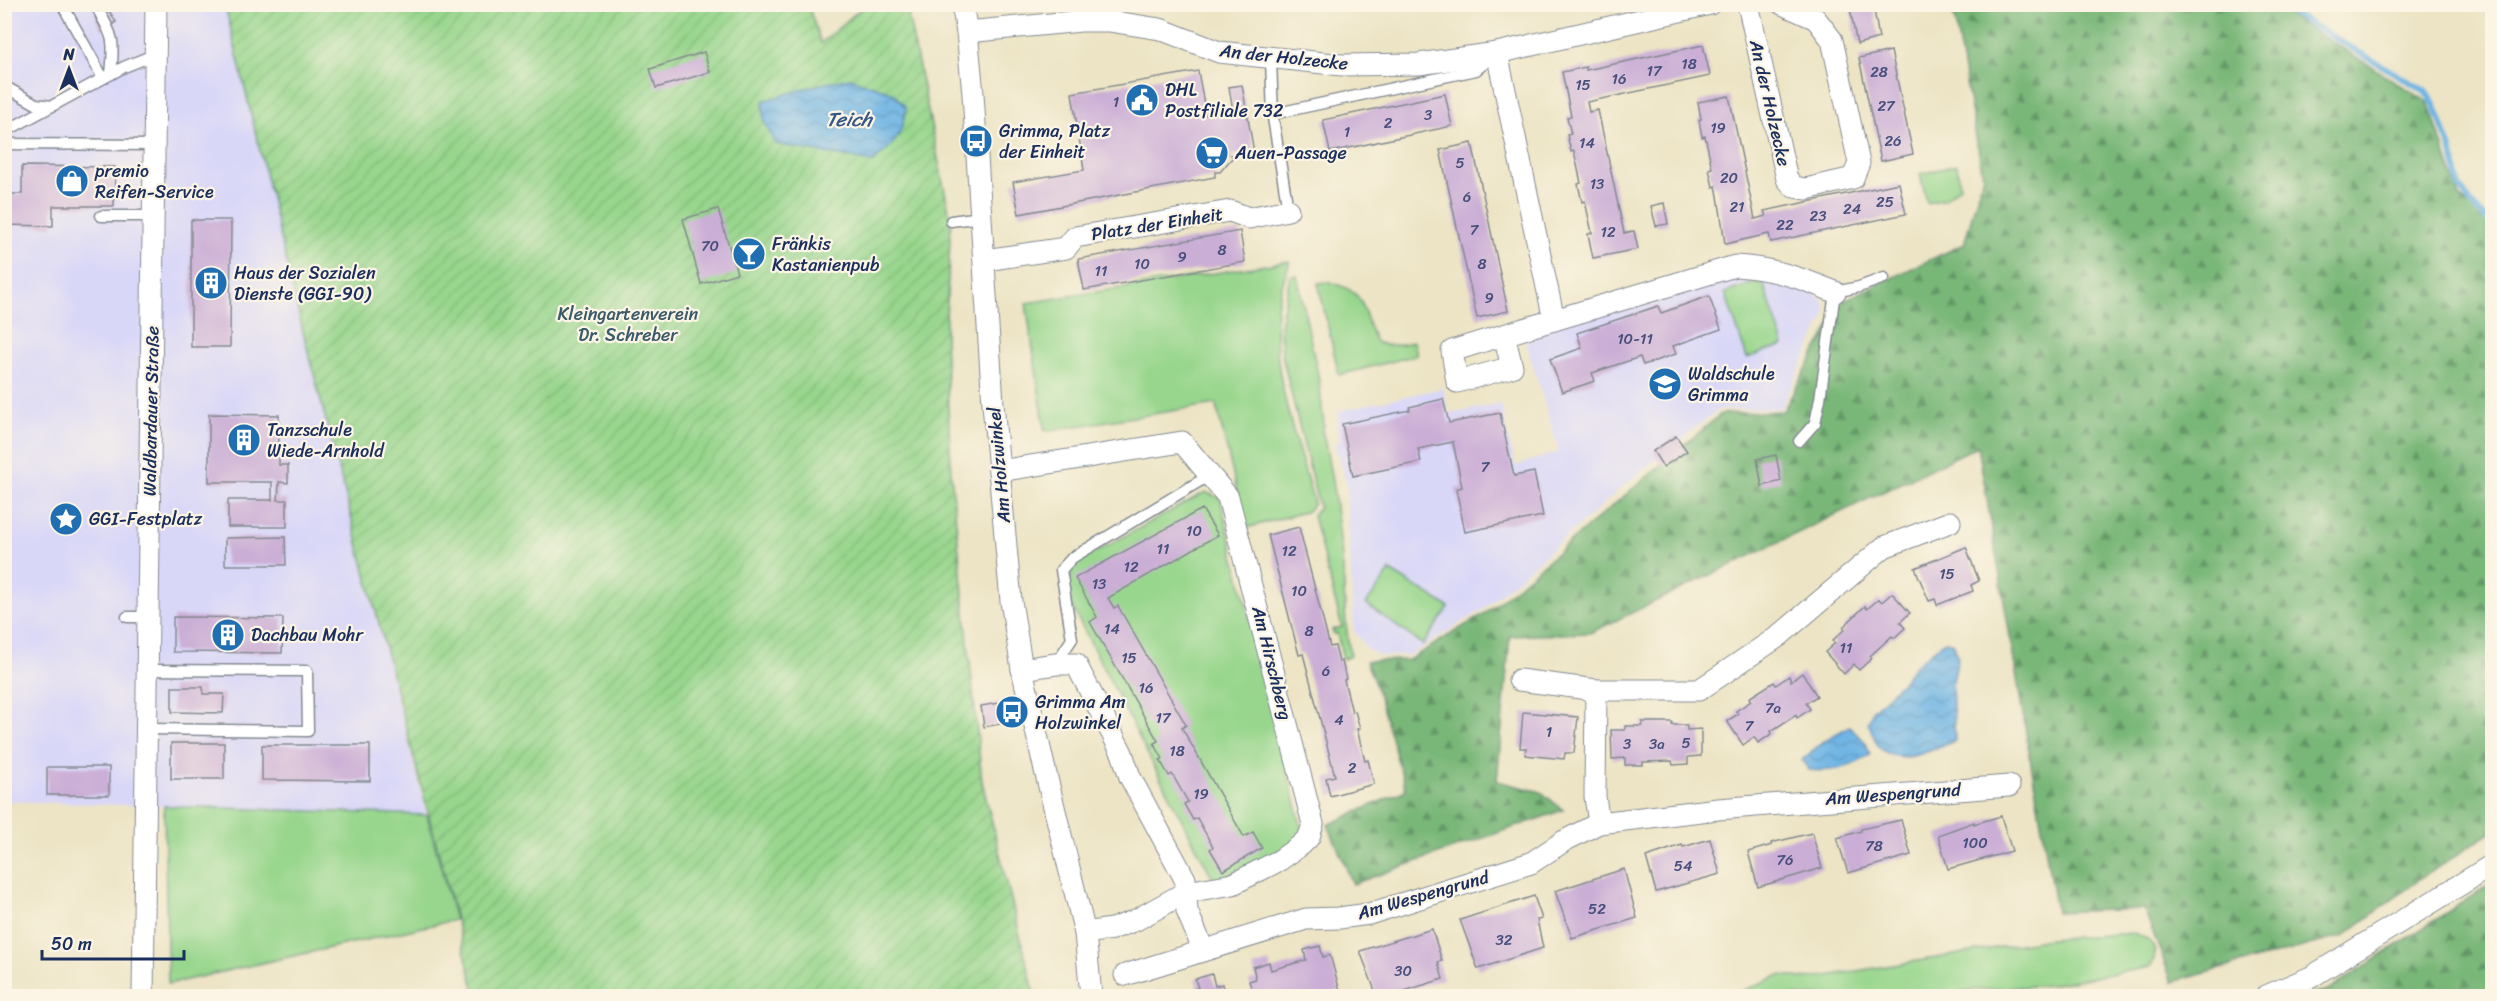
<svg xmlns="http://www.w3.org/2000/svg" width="2497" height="1001" viewBox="0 0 2497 1001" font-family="Sriracha,sans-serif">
	<defs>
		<pattern id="forest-firs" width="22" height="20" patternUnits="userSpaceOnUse" patternTransform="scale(1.5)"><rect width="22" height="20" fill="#79b778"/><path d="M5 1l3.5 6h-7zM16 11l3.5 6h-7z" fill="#629566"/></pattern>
		<pattern id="garden-furrows" width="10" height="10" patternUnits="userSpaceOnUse" patternTransform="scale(1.5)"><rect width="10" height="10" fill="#97d68c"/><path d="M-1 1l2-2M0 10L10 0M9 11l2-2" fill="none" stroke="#82b87b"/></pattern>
		<pattern id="water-waves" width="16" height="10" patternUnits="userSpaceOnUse" patternTransform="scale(1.5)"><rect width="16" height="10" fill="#6db4e4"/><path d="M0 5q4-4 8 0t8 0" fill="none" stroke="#5993bc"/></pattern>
	</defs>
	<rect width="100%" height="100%" fill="#fcf5e5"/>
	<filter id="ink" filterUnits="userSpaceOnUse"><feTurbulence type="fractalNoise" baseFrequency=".0167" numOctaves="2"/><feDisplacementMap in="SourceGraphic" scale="12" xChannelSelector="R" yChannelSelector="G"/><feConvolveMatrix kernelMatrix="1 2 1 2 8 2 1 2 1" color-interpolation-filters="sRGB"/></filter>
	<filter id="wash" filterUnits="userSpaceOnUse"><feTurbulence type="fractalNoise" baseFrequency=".008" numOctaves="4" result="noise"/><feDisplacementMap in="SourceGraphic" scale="24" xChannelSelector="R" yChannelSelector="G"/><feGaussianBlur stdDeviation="1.35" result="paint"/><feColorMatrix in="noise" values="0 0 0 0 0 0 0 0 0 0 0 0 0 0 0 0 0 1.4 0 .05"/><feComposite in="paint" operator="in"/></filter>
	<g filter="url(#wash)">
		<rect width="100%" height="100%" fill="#ece4c4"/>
		<!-- built -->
		<g fill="#d9d7f8">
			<polygon points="5,5 225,5 305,340 427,815 5,801"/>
			<polygon points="1749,270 1807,287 1824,302 1826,314 1781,408 1718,410 1634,477 1482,610 1410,655 1382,656 1368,650 1354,631 1346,481 1334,444 1340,441 1337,423 1339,411 1443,388 1449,414 1501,404 1515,466 1559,452 1524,335"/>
		</g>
		<!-- green -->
		<g fill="#97d68c" stroke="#598275" stroke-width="1.5">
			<polygon points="1957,165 1960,186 1945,199 1927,203 1920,174"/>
			<path d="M 1290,261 C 1285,277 1278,294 1277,310 C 1270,371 1298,444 1314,503 L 1308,511 L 1246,528 L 1216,404 L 1045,431 L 1026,303 Z"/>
			<path d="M 1297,275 L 1319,380 L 1324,426 L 1322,429 C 1332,475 1339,521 1343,568 C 1345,598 1344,626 1351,656 L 1343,659 L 1337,633 L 1334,634 L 1332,630 L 1342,627 L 1313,516 L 1319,507 L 1282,355 L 1280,326 L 1290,276 Z"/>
			<polygon points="1762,280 1784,345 1747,358 1725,293"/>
			<path d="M 1329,282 C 1372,293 1359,310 1376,342 C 1389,348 1401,344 1414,342 L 1417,355 L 1339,375 L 1318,283 Z"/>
			<path d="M 1205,492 L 1220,498 L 1303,833 L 1295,844 L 1215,882 C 1165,790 1119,697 1071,605 L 1068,585 L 1074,564 Z"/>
			<polygon points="1390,571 1449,607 1423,645 1366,604"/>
			<polygon points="164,806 427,815 455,920 168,984"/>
			<path d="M 2134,933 C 2150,939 2162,949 2150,967 L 2050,985 L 1974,990 L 1943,996 L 1730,996 L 1780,975 L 1809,979 L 2050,939 Z"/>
		</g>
		<!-- forest -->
		<g fill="url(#forest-firs)" stroke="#4a736b" stroke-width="1.5">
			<polygon points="1952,5 2273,5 2428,102 2460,198 2492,219 2492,832 2426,875 2343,936 2172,982 2144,909 2056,912 1978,446 1590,633 1510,636 1497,781 1541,792 1563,810 1353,884 1328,825 1406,790 1378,692 1366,661 1409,660 1487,612 1721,414 1783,411 1844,300 1964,244 1983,176"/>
			<polygon points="2492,883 2492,996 2301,996 2328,990"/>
		</g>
		<!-- garden -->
		<polygon fill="url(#garden-furrows)" stroke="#598275" stroke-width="1.5" points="225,5 808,5 821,43 865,5 906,5 951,221 945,337 951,473 982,782 1035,996 476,996 305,340"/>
		<!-- water -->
		<g fill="url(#water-waves)" stroke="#4472a1" stroke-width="1.5">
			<path d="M 850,78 L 893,93 L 906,108 C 901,139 896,142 873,162 L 776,144 L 764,121 L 763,101 L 821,84 Z"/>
			<path d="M 1945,641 L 1951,642 L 1955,647 L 1958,659 L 1952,686 L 1955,741 C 1932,749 1902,768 1880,748 C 1875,743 1872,730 1868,723 L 1873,710 L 1902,682 L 1914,666 Z"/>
			<path d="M 1850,726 L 1866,743 L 1870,755 C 1852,768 1830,772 1809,770 L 1802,760 L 1825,740 Z"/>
		</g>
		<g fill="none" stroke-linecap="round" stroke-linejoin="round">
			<!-- stream -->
			<polyline stroke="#6db4e4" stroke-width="6" points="2277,4 2425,91 2435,106 2455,161 2459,187 2477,211 2492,224"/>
		</g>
		<g id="blocks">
			<!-- building -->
			<g fill="#cbaed6">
				<polygon points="1849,4 1873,4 1879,38 1857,44"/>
				<polygon points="108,9 116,22 102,30 95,17"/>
				<polygon points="1703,45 1710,76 1587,102 1589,112 1598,110 1624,233 1634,231 1638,249 1593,258 1588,234 1592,233 1585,201 1582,202 1578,184 1581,183 1574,151 1571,152 1567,135 1571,134 1567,117 1571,116 1562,72 1586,67 1586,70"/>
				<polygon points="1891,51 1913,154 1881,161 1859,58"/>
				<polygon points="704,52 710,72 656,88 650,69"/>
				<polygon points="1198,71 1206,115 1233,111 1229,87 1242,85 1254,152 1231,155 1233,157 1220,172 1215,172 1215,177 1019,214 1013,182 1084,170 1072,93"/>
				<polygon points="1445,94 1452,126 1330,152 1323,120"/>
				<polygon points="1729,96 1755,219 1766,216 1764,211 1899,183 1906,214 1771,242 1769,234 1725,244 1718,196 1716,186 1713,187 1709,169 1712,168 1705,136 1702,137 1699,120 1701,119 1698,102"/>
				<polygon points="1472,143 1508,311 1477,318 1440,150"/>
				<polygon points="22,166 115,167 114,206 53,206 53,226 4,225 4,194 22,194"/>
				<polygon points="1664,203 1668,224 1656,226 1651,206"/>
				<polygon points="718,209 737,273 701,284 683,219"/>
				<polygon points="191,220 231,220 230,347 191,347"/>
				<polygon points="1240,231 1245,262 1084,290 1078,259"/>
				<polygon points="1709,296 1721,329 1673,346 1676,354 1643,365 1640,357 1592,373 1595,381 1562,392 1550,359 1582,348 1577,333 1658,306 1661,313"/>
				<polygon points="1443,399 1449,423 1500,413 1514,476 1534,472 1543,516 1465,532 1456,489 1462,487 1453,442 1418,449 1421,462 1353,476 1342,424 1410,410 1409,407"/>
				<polygon points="209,414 279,415 279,465 288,465 288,483 279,482 278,500 287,500 287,527 228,527 228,500 272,500 272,482 209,482"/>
				<polygon points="1676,436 1687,451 1663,467 1653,451"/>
				<polygon points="1776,455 1781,481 1762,486 1757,459"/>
				<polygon points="1202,509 1218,535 1108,598 1114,608 1118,606 1186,725 1182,728 1244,837 1253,832 1262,848 1223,871 1210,849 1213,847 1202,827 1197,818 1193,820 1184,804 1188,802 1172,774 1169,776 1160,760 1163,759 1154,743 1158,741 1090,622 1097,617 1075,578"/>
				<polygon points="1299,527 1330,647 1335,646 1339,662 1342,661 1346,679 1344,680 1352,712 1355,711 1360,729 1357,729 1365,761 1368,760 1374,784 1330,796 1326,778 1335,776 1303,654 1299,655 1268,535"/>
				<polygon points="285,537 286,565 225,565 225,538"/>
				<polygon points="1966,547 1979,581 1971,585 1973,591 1937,605 1935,599 1929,601 1915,568"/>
				<polygon points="1892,593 1910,613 1900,622 1905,628 1894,638 1892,636 1870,656 1872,658 1859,670 1854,664 1844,674 1825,652 1835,643 1832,641 1845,629 1843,627 1865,606 1867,609 1879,599 1882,602"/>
				<polygon points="173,617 283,618 282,653 173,652"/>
				<polygon points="1802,673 1817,696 1806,703 1810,709 1797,718 1796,715 1771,731 1772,734 1758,743 1754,737 1743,745 1727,721 1738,714 1736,711 1751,701 1749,698 1774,682 1776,685 1789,676 1791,681"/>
				<polygon points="172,687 203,687 203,694 224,694 223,713 172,712"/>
				<polygon points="998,703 1001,724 984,727 981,706"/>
				<polygon points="1523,712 1578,717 1574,753 1565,753 1564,759 1525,755 1526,748 1520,748"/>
				<polygon points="1642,722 1672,722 1672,725 1687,725 1687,730 1701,729 1701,756 1688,757 1688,764 1673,765 1672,761 1643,762 1643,765 1625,765 1625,758 1612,759 1611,730 1625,730 1625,726 1642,726"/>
				<rect x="171" y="743" width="53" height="36"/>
				<polygon points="262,745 370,745 370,781 262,780"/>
				<rect x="47" y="767" width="62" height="28"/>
				<polygon points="2001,816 2012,851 1948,869 1938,835 1974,822 1974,824"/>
				<polygon points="1901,820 1911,855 1848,873 1837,838 1861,831 1861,829"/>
				<polygon points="1812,833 1822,868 1758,887 1748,852 1772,845 1771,843"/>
				<polygon points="1710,839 1720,874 1656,892 1646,857 1682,845 1683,847"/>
				<polygon points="1624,869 1637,918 1572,938 1555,891"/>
				<polygon points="1534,896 1542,919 1537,920 1543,948 1478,969 1460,920"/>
				<polygon points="1432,929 1442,961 1438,962 1443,979 1388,996 1377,996 1360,951"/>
				<polygon points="1320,946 1323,957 1330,955 1340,991 1322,996 1254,996 1249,981 1256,979 1253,967 1269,962 1271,970 1306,960 1304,950"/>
				<polygon points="1212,974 1215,986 1222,984 1225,996 1169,996 1198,988 1195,979"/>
				<polygon points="1161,990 1162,996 1144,996 1144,994"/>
			</g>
		</g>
	</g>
	<g filter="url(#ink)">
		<use href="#blocks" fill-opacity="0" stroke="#848a91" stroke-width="1.5"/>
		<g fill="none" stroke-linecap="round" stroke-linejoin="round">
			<defs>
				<g id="lane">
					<polyline points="62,4 103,78"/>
					<path d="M 95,4 C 113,37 115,37 111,74"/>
					<polyline points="1271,58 1273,118 1288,210"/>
					<polyline points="4,86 36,104 52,106"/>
					<polyline points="1273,114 1476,70 1492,57"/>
					<polyline points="4,132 124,67 156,54"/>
					<polyline points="4,144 154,145"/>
					<polyline points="101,216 153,216"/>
					<polyline points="951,221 981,217"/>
					<polyline points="1799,441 1815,423 1820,399 1835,292 1859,287 1884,278"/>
					<polyline points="127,617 149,617"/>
					<polyline points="1056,663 1072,639 1061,570 1072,558 1210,475"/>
					<polyline points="147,729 308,731 307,671 147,670"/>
				</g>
				<g id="street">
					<polyline points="962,4 967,32 973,94 993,404 1011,601 1022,669 1044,766 1085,933 1091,996"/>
					<polyline points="1748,4 1787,179 1794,187 1806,189 1853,178 1859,163 1832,40 1816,19 1782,4"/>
					<polyline points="967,32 1081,21 1109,21 1160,29 1219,52 1342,65 1419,64 1497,53 1710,4"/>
					<polyline points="1497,53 1554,320"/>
					<polyline points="985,260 1066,248 1075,237 1230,211 1249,218 1288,210"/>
					<path d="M 1504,335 L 1512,367 L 1457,382 L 1452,351 C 1486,340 1520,330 1554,320 L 1735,266 C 1773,268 1801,278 1835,292"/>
					<polyline points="999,471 1182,442 1228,497 1313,824 1309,837 1301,845 1280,860 1233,884 1186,892 1136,920 1112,929 1085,933"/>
					<polyline points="1022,669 1056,664 1076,664 1122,753 1130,777 1185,879 1187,911 1203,949"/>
					<polyline points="1519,680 1596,690"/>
					<polyline points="1599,823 1595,797 1596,690 1699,690 1779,636 1884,547 1950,522"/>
					<polyline points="1125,975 1306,919 1339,918 1369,914 1531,863 1564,841 1599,823 1718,809 2009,786"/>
					<polyline points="143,996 156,4"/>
					<polyline points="2266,996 2311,977 2492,865"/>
				</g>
			</defs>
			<!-- lane casing -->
			<use href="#lane" stroke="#848a91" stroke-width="13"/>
			<!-- street casing -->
			<use href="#street" stroke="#848a91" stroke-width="23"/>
			<!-- lane -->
			<use href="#lane" stroke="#fff" stroke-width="10"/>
			<!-- street -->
			<use href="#street" stroke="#fff" stroke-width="21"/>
		</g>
	</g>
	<!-- icons -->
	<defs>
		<symbol id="civic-disc" viewBox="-11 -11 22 22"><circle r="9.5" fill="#1f6fb2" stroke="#fcf5e5"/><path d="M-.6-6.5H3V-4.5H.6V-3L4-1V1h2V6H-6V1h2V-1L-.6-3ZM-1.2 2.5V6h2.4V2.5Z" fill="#fff"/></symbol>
		<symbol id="bus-disc" viewBox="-11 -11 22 22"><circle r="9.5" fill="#1f6fb2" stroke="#fcf5e5"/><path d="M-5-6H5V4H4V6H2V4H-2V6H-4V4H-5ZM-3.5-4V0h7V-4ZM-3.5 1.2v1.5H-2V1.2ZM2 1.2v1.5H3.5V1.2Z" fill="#fff"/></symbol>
		<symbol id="supermarket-disc" viewBox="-11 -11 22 22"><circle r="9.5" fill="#1f6fb2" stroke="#fcf5e5"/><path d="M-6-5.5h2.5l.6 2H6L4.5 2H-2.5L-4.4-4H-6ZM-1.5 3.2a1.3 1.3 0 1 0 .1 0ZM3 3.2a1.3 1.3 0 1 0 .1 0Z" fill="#fff"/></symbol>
		<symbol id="shop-disc" viewBox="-11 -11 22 22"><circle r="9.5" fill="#1f6fb2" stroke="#fcf5e5"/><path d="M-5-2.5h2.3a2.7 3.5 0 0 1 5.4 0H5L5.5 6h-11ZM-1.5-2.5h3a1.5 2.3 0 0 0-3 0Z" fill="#fff"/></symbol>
		<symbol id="bar-disc" viewBox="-11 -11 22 22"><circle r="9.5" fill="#1f6fb2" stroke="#fcf5e5"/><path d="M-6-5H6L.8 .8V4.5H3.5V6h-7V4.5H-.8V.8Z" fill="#fff"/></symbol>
		<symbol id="building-disc" viewBox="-11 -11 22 22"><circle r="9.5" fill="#1f6fb2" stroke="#fcf5e5"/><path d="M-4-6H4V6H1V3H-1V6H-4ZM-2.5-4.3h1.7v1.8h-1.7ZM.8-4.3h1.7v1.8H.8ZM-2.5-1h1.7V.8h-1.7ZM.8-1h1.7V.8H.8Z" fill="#fff"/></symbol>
		<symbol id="school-disc" viewBox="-11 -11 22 22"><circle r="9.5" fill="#1f6fb2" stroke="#fcf5e5"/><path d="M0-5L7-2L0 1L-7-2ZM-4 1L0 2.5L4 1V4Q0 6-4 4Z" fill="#fff"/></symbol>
		<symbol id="sight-disc" viewBox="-11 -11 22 22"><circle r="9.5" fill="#1f6fb2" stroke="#fcf5e5"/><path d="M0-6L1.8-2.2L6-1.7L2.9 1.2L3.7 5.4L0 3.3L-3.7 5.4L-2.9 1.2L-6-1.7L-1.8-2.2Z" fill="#fff"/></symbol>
	</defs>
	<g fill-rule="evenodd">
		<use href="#civic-disc" x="1123" y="81" width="38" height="38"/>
		<use href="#bus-disc" x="957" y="122" width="38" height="38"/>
		<use href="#supermarket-disc" x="1193" y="134" width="38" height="38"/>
		<use href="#shop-disc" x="53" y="162" width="38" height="38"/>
		<use href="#bar-disc" x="730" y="235" width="38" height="38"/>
		<use href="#building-disc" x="192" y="264" width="38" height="38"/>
		<use href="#school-disc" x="1646" y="365" width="38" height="38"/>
		<use href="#building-disc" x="225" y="421" width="38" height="38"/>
		<use href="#sight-disc" x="47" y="500" width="38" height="38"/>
		<use href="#building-disc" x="209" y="616" width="38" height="38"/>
		<use href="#bus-disc" x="993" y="693" width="38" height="38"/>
	</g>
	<g text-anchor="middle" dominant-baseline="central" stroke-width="4.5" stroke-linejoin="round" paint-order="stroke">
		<!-- number labels -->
		<g font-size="15" fill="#474f7c">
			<text x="1689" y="64">18</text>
			<text x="1654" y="71">17</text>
			<text x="1879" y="72">28</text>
			<text x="1619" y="79">16</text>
			<text x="1583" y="85">15</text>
			<text x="1116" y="102">1</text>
			<text x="1886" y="106">27</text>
			<text x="1428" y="115">3</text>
			<text x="1388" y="123">2</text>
			<text x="1718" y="128">19</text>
			<text x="1347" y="132">1</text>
			<text x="1893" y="141">26</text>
			<text x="1587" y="143">14</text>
			<text x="1460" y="163">5</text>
			<text x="1729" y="178">20</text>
			<text x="1597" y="184">13</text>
			<text x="1467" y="197">6</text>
			<text x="1885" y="202">25</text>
			<text x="1737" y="207">21</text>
			<text x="1852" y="209">24</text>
			<text x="1818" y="216">23</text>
			<text x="1785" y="225">22</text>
			<text x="1474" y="230">7</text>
			<text x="1608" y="232">12</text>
			<text x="710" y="246">70</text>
			<text x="1222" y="250">8</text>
			<text x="1182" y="257">9</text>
			<text x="1142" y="264">10</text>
			<text x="1482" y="264">8</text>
			<text x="1101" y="271">11</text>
			<text x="1489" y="298">9</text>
			<text x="1635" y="339">10-11</text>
			<text x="1485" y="467">7</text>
			<text x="1194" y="531">10</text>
			<text x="1163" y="549">11</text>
			<text x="1289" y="551">12</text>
			<text x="1131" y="567">12</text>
			<text x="1947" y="574">15</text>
			<text x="1099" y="584">13</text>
			<text x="1299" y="591">10</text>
			<text x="1112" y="629">14</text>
			<text x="1309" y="631">8</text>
			<text x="1846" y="648">11</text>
			<text x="1129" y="658">15</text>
			<text x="1326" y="671">6</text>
			<text x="1146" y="688">16</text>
			<text x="1773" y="708">7a</text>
			<text x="1163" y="718">17</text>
			<text x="1339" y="720">4</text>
			<text x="1749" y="726">7</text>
			<text x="1549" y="732">1</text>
			<text x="1686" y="743">5</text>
			<text x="1627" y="744">3</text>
			<text x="1657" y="744">3a</text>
			<text x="1177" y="751">18</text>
			<text x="1352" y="768">2</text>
			<text x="1201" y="794">19</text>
			<text x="1975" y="843">100</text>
			<text x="1874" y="846">78</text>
			<text x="1785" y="860">76</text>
			<text x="1683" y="866">54</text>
			<text x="1597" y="909">52</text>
			<text x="1504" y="940">32</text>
			<text x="1403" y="971">30</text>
		</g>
		<!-- street labels -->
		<g font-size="18" fill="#1b2f5e" stroke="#fcf5e5">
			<text transform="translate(1284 57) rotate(6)">An der Holzecke</text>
			<text transform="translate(1770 103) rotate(77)">An der Holzecke</text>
			<text transform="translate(1157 224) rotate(-9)">Platz der Einheit</text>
			<text transform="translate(151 411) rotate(-89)">Waldbardauer Straße</text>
			<text transform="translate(999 465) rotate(-95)">Am Holzwinkel</text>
			<text transform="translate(1272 663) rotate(76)">Am Hirschberg</text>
			<text transform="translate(1893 794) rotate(-4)">Am Wespengrund</text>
			<text transform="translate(1423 895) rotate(-16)">Am Wespengrund</text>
		</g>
		<!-- poi labels -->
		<g font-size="18" fill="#1b2f5e" stroke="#fcf5e5" text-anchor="start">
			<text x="1165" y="90">DHL<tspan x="1165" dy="21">Postfiliale 732</tspan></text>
			<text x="999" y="131">Grimma, Platz<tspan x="999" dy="21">der Einheit</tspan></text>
			<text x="1235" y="153">Auen-Passage</text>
			<text x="95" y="171">premio<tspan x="95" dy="21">Reifen-Service</tspan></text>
			<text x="772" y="244">Fränkis<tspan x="772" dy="21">Kastanienpub</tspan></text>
			<text x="234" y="273">Haus der Sozialen<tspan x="234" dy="21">Dienste (GGI-90)</tspan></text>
			<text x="1688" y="374">Waldschule<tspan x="1688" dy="21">Grimma</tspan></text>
			<text x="267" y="430">Tanzschule<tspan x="267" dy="21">Wiede-Arnhold</tspan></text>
			<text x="89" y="519">GGI-Festplatz</text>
			<text x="251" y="635">Dachbau Mohr</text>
			<text x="1035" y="702">Grimma Am<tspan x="1035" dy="21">Holzwinkel</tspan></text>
		</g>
		<!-- park labels -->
		<g font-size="18" fill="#3a596a" stroke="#fcf5e5">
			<text x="628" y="314">Kleingartenverein<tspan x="628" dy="21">Dr. Schreber</tspan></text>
		</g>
		<!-- water labels -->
		<g font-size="20" font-style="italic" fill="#345786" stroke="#fcf5e5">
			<text x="849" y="119">Teich</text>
		</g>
	</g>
	<!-- margin -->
	<rect width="2497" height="1001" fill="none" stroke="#fcf5e5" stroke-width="24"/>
	<!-- north arrow -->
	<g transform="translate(69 69)" stroke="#fcf5e5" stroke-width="4.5" paint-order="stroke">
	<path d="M0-4.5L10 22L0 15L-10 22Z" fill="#1b2f5e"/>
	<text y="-9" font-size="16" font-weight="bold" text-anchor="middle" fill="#1b2f5e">N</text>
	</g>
	<!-- scale -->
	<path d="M42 950v9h142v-9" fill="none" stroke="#1b2f5e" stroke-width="3"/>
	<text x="51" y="950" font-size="18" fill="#1b2f5e" stroke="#fcf5e5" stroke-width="4.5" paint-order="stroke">50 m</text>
</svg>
